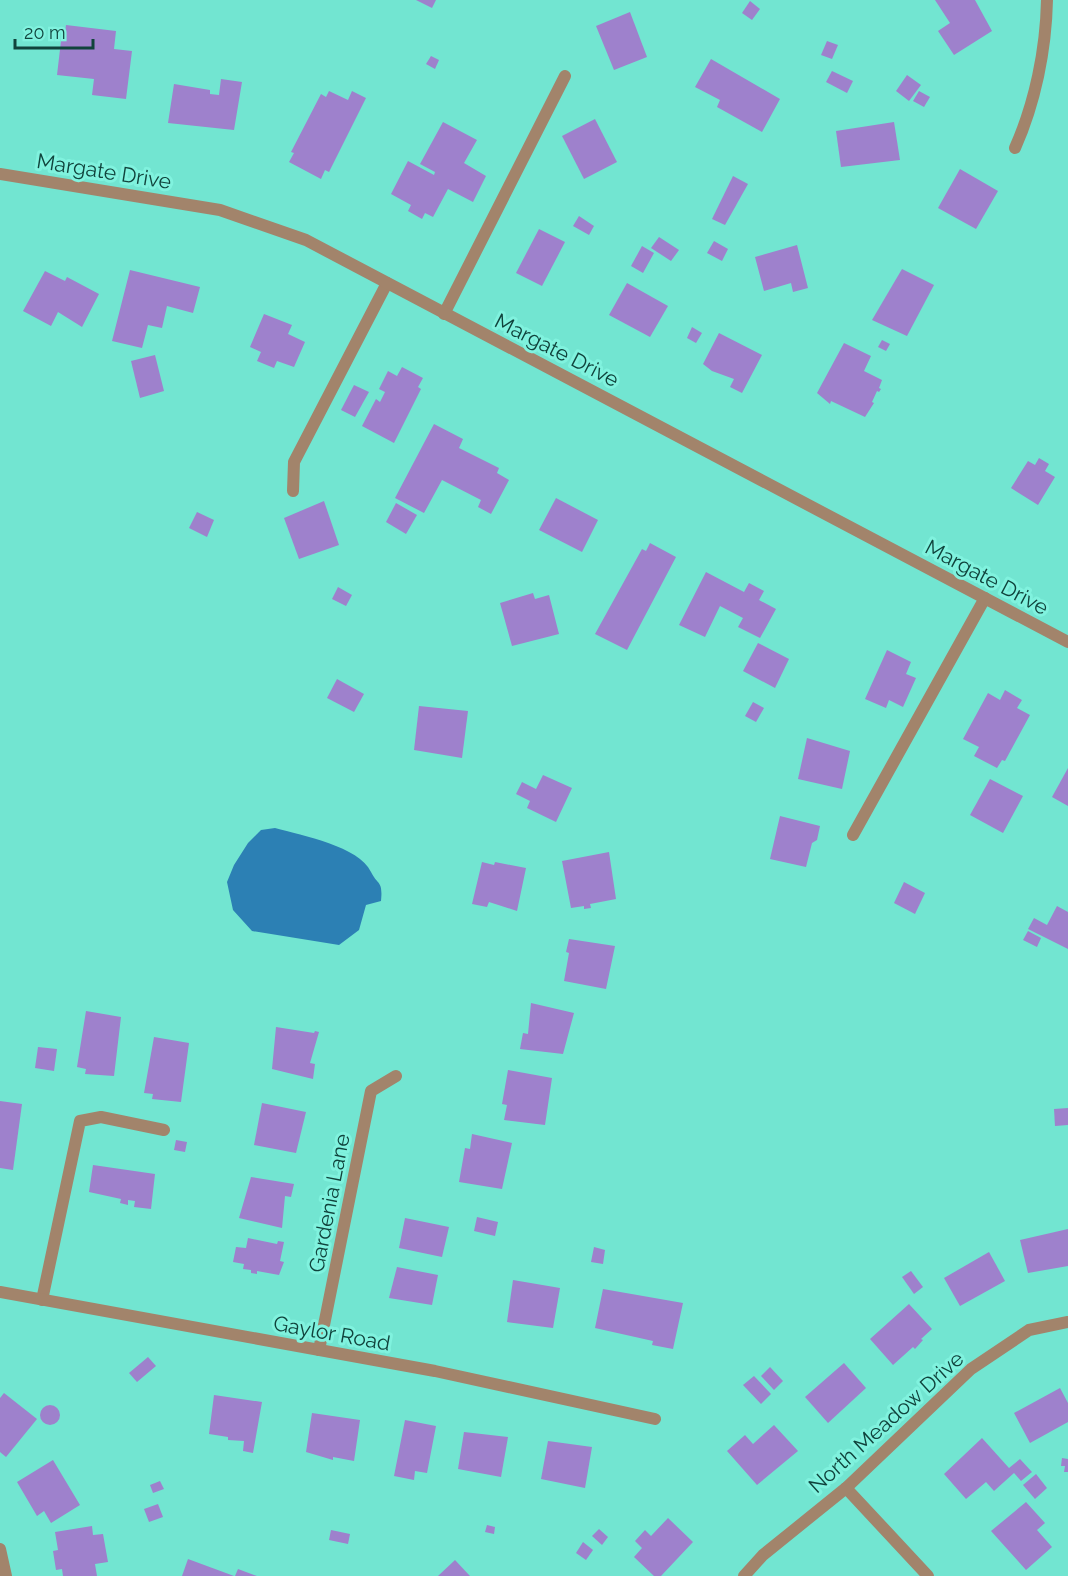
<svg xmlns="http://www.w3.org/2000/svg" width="1068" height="1576" viewBox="0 0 1068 1576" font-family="Raleway,sans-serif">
	<rect width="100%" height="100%" fill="#72e5d1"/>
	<!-- water -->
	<path fill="#2c80b4" d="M 275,828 C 303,836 359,846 371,872 C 378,886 383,880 381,901 L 366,905 L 359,930 L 339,945 L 252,931 L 233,910 L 227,882 L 234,865 L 248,843 L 261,830 Z"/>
	<!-- building -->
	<g fill="#9e81cc">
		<polygon points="416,0 436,0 432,8"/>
		<polygon points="935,0 975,0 992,31 954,55 938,31 950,23"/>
		<polygon points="750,1 760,9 752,20 742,13"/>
		<polygon points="630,12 647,57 614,70 596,26"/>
		<polygon points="66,25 116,31 114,49 132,51 126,99 92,95 94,79 57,75 61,41 64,41"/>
		<polygon points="827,41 838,45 832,59 821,55"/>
		<polygon points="431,56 439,60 435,69 426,64"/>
		<polygon points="711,59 780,99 762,132 717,107 720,100 695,87"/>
		<polygon points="832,71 853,81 847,93 826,82"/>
		<polygon points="907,75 921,85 909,101 896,91"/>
		<polygon points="221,79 242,82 234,130 168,123 174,84 210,90 210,94 219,95"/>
		<polygon points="329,91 348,100 352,91 366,98 329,172 325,170 321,179 289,162 294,153 291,152 321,94 326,97"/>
		<polygon points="919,91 930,97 924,107 913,101"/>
		<polygon points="595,119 617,162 584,179 562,136"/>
		<polygon points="443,122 477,140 464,163 486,176 473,202 448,189 433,217 425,213 422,219 408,211 411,205 391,194 408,161 434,175 435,172 420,164"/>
		<polygon points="894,122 900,160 841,167 836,131"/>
		<polygon points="960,169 998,191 976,229 938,208"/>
		<polygon points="733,176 748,184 725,225 712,219"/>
		<polygon points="579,216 594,226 589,235 573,226"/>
		<polygon points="539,229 565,242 542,286 516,273"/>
		<polygon points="659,237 679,250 671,261 651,248"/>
		<polygon points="714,241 728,249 722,261 707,253"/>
		<polygon points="797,245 808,288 793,292 791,283 764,291 755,257"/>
		<polygon points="642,246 654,253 643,273 631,266"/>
		<polygon points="902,269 934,285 907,336 872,320"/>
		<polygon points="130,270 200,287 193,313 167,306 162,328 148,325 142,348 112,341"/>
		<polygon points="45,271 65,281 67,277 99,294 82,327 58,312 51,326 23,311"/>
		<polygon points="627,283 668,306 650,337 609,315"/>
		<polygon points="264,314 292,325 288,334 305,342 294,367 277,361 274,368 257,361 261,352 250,347"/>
		<polygon points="692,327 702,333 696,343 687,338"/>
		<polygon points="719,333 762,355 742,393 730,387 734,379 712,371 703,364"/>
		<polygon points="882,340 890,344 886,351 878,347"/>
		<polygon points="844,343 871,356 864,371 882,380 879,388 881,389 879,392 877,391 872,402 874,403 865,417 831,401 830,404 817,393"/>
		<polygon points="155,355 164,391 140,398 131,361"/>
		<polygon points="402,367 423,378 418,387 421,389 394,443 362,426 376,399 380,402 385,392 379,389 388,371 397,376"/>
		<polygon points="354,385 369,392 355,417 341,410"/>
		<polygon points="434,424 463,439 459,448 499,468 497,473 509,480 491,514 478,507 481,500 442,480 424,513 395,498"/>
		<polygon points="1039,458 1049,464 1045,471 1055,477 1038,505 1011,488 1028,461 1035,465"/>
		<polygon points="556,498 598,520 582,552 539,530"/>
		<polygon points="324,501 339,545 299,559 284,518"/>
		<polygon points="396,503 417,515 406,534 386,522"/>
		<polygon points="197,512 214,520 207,537 189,528"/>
		<polygon points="650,543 676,557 627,650 595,634 642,549 646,551"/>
		<polygon points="706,572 744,592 749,583 764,591 759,600 776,609 760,638 738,627 743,618 720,606 705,637 679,625"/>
		<polygon points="338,587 352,595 346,606 332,599"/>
		<polygon points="533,593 535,599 549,595 559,634 512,646 500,603"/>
		<polygon points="758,643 789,659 775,688 743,671"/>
		<polygon points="887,650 911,662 906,674 916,678 903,707 889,700 886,708 865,699"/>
		<polygon points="337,679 364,694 354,712 327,698"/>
		<polygon points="1005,690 1022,700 1017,708 1030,715 1005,761 1002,760 997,768 974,756 979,747 963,739 988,693 1000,700"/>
		<polygon points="753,702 764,708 756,722 745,716"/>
		<polygon points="419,706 468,711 462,758 414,750"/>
		<polygon points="807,738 850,751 842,789 798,779"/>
		<polygon points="1068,768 1068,806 1052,797"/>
		<polygon points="543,775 572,788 556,822 527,808 530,801 516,794 522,782 536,789"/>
		<polygon points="990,779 1023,796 1003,833 970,815"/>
		<polygon points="780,816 820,826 817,840 812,843 806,867 770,859"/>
		<polygon points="609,852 616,899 590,904 591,908 584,909 584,906 571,908 562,861"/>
		<polygon points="482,862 494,865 495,862 526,868 517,911 489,902 487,907 472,904"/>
		<polygon points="904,882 925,893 915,914 894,903"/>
		<polygon points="1057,906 1068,912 1068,949 1028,929 1034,918 1047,925"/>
		<polygon points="1028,931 1041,938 1037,947 1023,940"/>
		<polygon points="569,939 615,946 606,989 564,981 569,953 566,952"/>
		<polygon points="531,1003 574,1013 563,1054 520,1049 523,1033 528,1034"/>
		<polygon points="86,1011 121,1017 114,1076 85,1074 86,1069 77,1067"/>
		<polygon points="276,1027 314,1033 315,1031 319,1032 310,1063 315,1064 313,1079 272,1069"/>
		<polygon points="154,1037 189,1043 181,1102 152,1099 153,1094 144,1093"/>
		<polygon points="38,1047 57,1049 54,1071 35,1068"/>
		<polygon points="508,1070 552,1078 545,1125 504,1120 507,1105 502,1104"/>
		<polygon points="0,1101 22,1104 13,1170 0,1168"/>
		<polygon points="262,1103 306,1112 296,1153 254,1145"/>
		<polygon points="1068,1108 1068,1125 1055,1126 1054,1109"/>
		<polygon points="472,1134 512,1143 502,1189 459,1182 465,1148 470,1149"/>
		<polygon points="176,1140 187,1142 185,1152 174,1150"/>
		<polygon points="93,1165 155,1174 151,1209 134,1207 135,1201 128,1200 128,1205 120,1203 121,1199 89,1192"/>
		<polygon points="251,1177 294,1184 291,1197 285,1196 282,1228 239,1218"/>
		<polygon points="477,1217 498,1222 495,1236 474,1231"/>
		<polygon points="405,1218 449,1227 442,1257 399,1248"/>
		<polygon points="1068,1229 1068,1266 1028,1273 1020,1240"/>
		<polygon points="248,1238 277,1244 278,1241 284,1242 280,1261 284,1262 279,1275 257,1271 257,1274 251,1273 251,1270 243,1269 244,1264 233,1262 236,1247 246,1248"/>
		<polygon points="594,1247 605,1250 603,1264 591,1262"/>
		<polygon points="989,1252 1005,1281 960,1306 944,1278"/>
		<polygon points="397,1267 438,1275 432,1305 389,1298"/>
		<polygon points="911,1271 923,1287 914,1294 902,1277"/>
		<polygon points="513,1280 560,1288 553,1328 507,1322"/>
		<polygon points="603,1289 683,1303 673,1349 652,1345 653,1341 595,1328"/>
		<polygon points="909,1304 932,1329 921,1339 923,1340 915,1349 913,1347 893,1365 870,1339"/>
		<polygon points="148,1357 156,1366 137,1382 129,1373"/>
		<polygon points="844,1363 866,1388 828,1423 805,1397"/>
		<polygon points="770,1367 783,1381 774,1390 761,1376"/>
		<polygon points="754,1376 771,1394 761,1404 743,1385"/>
		<polygon points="1060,1388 1068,1403 1068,1422 1030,1443 1014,1413"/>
		<polygon points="4,1393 37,1419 6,1457 0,1452 0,1398"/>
		<polygon points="214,1395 262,1402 253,1453 243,1451 244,1441 228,1440 228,1437 209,1434"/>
		<circle cx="50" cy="1415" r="10"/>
		<polygon points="312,1413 360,1420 354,1461 333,1457 333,1460 306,1452"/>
		<polygon points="405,1420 436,1426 427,1473 415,1471 414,1480 394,1476"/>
		<polygon points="774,1425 798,1451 757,1485 727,1451 745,1435 753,1444"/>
		<polygon points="464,1432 508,1437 501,1477 458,1469"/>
		<polygon points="982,1438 1009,1468 1020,1459 1032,1472 1021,1481 1014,1473 994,1491 986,1482 966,1499 944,1474"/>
		<polygon points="548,1441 592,1447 585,1488 541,1479"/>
		<polygon points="1062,1458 1068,1459 1068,1472 1064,1472 1065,1466 1061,1466"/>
		<polygon points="53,1460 80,1505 51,1523 44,1511 37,1516 17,1482"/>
		<polygon points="1036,1474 1047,1488 1035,1499 1023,1485"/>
		<polygon points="160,1481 164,1489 153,1493 150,1485"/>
		<polygon points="1026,1502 1045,1523 1037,1530 1052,1547 1026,1570 991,1531"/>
		<polygon points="158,1504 163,1517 149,1522 144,1509"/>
		<polygon points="668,1518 693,1542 661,1576 654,1576 634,1557 642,1548 635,1541 645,1530 651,1536"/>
		<polygon points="487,1525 495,1527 494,1534 485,1532"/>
		<polygon points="92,1526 93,1535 103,1534 108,1562 95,1564 97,1576 63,1576 62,1569 56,1570 53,1551 58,1550 55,1532"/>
		<polygon points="599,1529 608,1537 602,1545 592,1536"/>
		<polygon points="331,1530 350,1534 348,1544 329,1540"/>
		<polygon points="583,1542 593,1550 586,1560 576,1553"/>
		<polygon points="188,1559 234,1576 182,1576"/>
		<polygon points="455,1560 470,1576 438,1576"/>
		<polygon points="238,1569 257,1576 235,1576"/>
	</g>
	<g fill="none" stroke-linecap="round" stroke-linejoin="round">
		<!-- lane -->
		<g stroke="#a2846b" stroke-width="12">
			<polyline points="444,314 565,76"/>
			<polyline points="293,491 294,462 387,283"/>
			<polyline points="853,835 985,598"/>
			<polyline points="42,1300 80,1121 101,1117 164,1130"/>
			<polyline points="846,1488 928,1576"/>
		</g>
		<!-- street -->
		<g stroke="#a2846b" stroke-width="12">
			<path d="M 1015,148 C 1035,103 1046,50 1047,0"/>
			<polyline points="0,174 220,210 306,240 1068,642"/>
			<polyline points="0,1292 435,1371 655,1419"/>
			<polyline points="319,1350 371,1091 396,1076"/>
			<polyline points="0,1549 6,1576"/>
			<polyline points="744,1576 763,1555 846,1488 971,1369 1029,1330 1068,1322"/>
		</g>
	</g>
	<g text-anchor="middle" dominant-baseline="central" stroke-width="6" stroke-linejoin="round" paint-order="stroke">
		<!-- street labels -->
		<g font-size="21" fill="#10433c" stroke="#80f2de">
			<text transform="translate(104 171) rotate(9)">Margate Drive</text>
			<text transform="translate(557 350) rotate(27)">Margate Drive</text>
			<text transform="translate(987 577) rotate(28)">Margate Drive</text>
			<text transform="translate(329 1203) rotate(-79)">Gardenia Lane</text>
			<text transform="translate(332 1333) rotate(10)">Gaylor Road</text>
			<text transform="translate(886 1422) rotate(-42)">North Meadow Drive</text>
		</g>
	</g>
	<!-- scale -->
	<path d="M15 39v9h78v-9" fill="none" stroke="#10433c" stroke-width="3"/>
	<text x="24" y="39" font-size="18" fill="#10433c" stroke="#80f2de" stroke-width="4.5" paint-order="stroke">20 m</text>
</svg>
